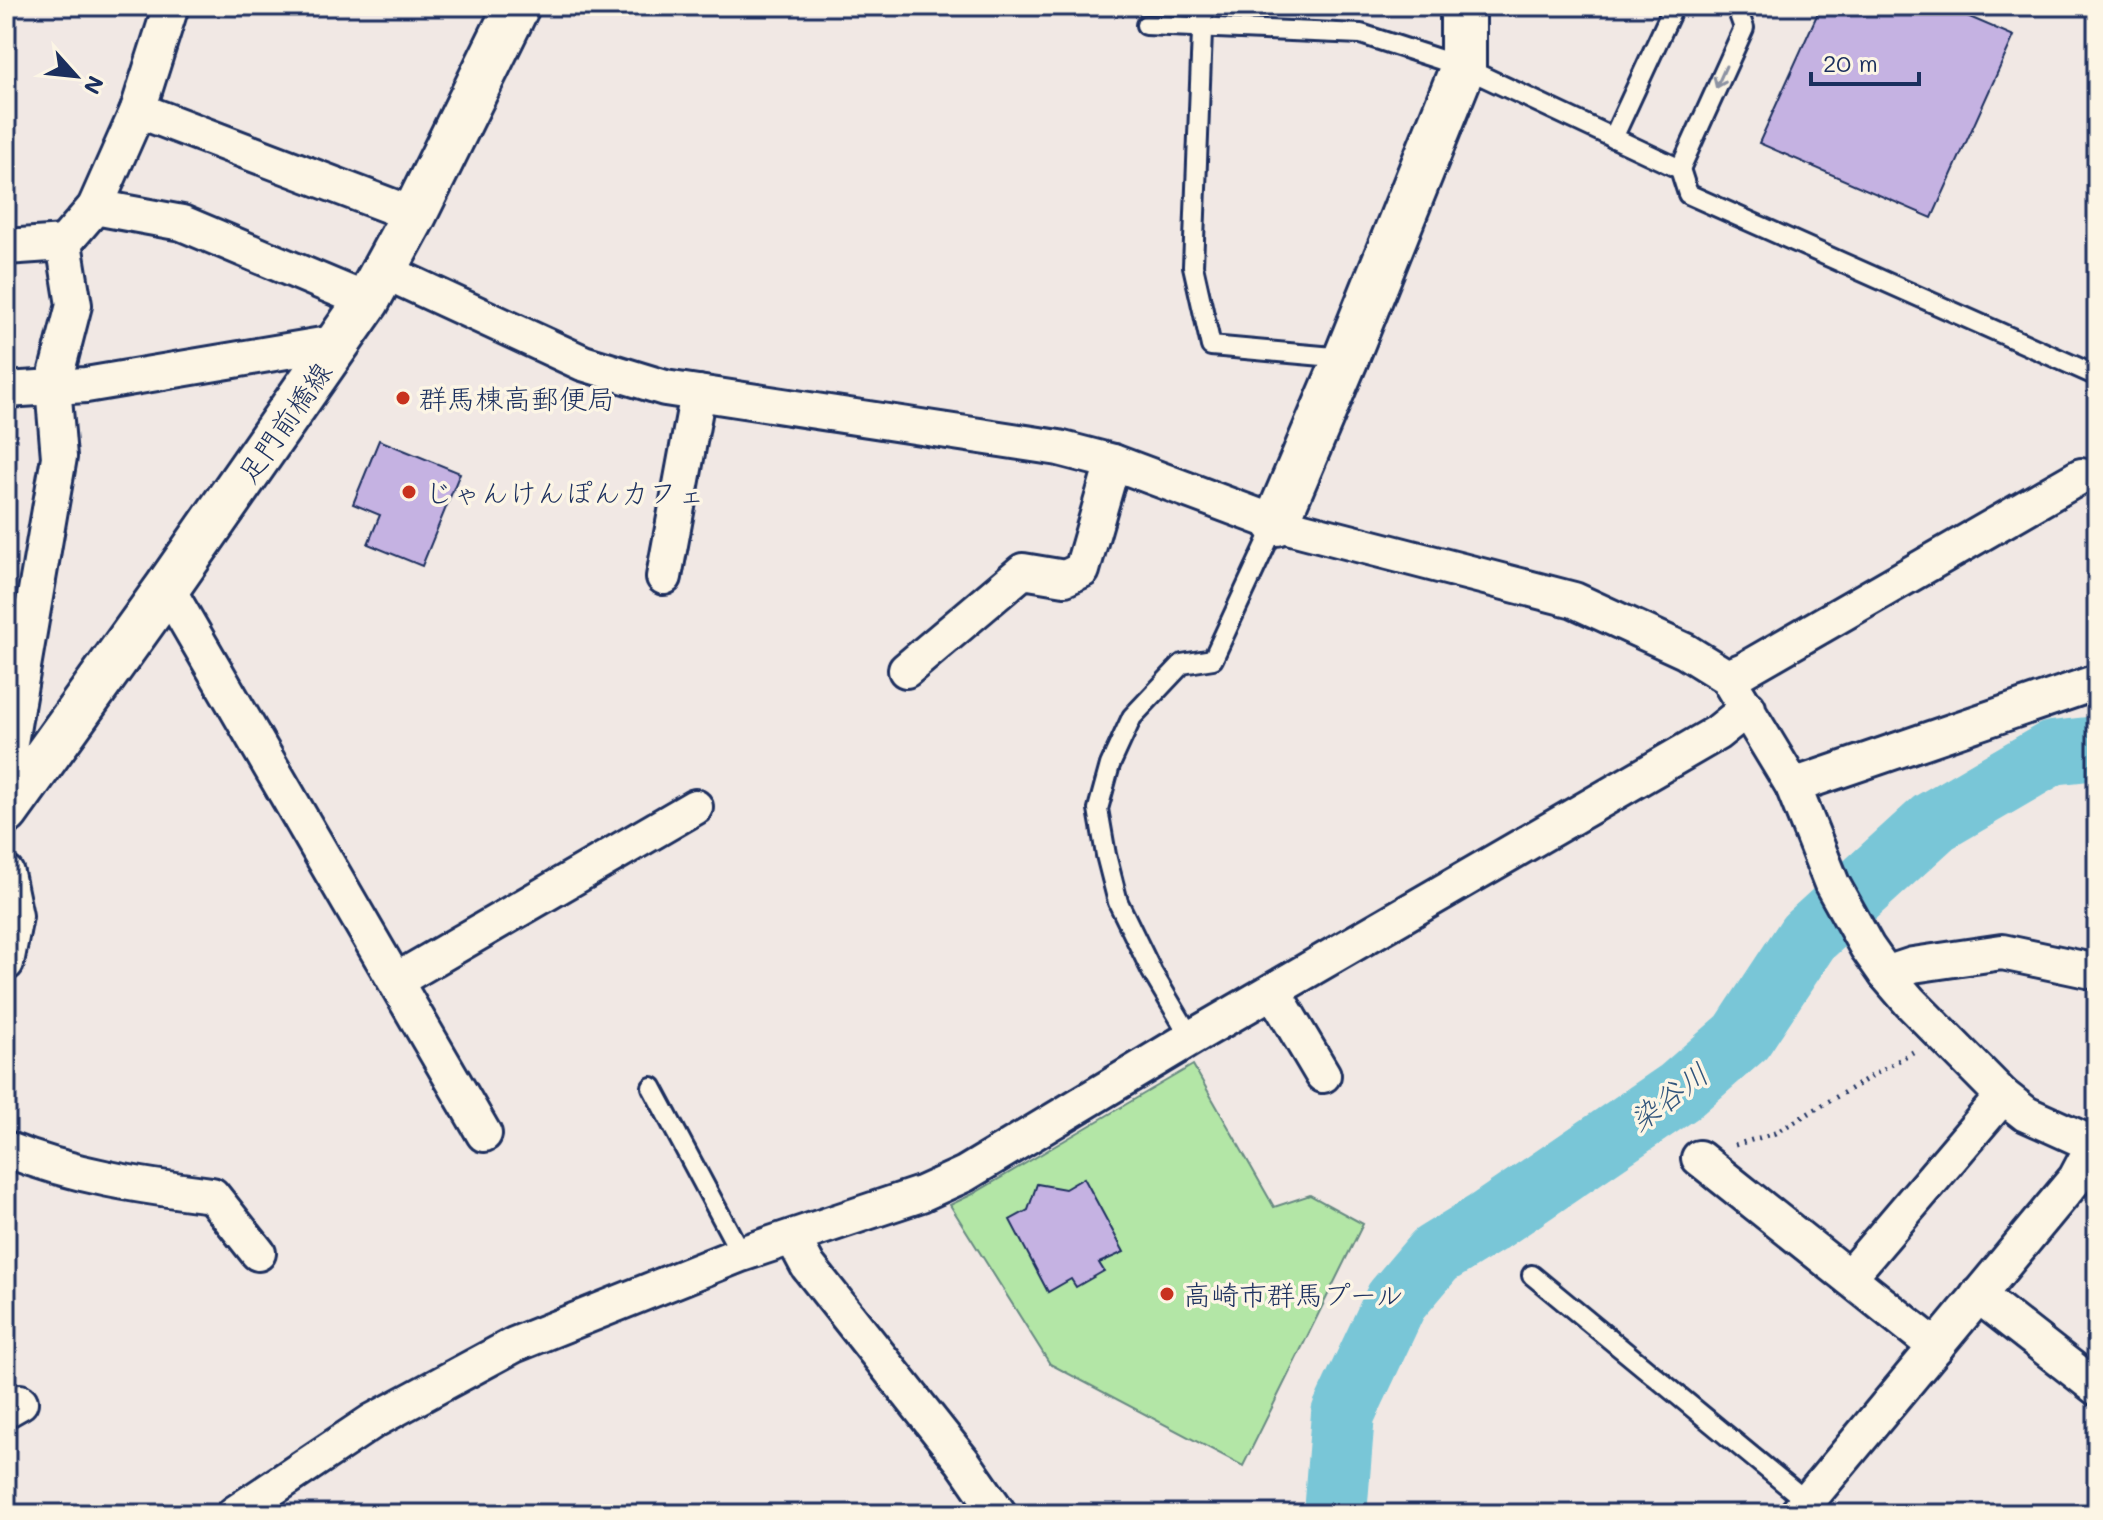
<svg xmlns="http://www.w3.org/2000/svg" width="2103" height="1520" viewBox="0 0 2103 1520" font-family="Mali,'Klee One',sans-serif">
	<rect width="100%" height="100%" fill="#f1e8e4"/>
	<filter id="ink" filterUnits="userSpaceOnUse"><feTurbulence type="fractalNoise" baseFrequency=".0125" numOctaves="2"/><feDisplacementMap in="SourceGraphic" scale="16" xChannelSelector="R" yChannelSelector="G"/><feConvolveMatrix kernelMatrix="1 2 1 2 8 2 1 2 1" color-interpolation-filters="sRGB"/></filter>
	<g filter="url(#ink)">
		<!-- green -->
		<polygon fill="#b3e6a6" stroke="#678a82" stroke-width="2" points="1193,1065 1274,1207 1310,1195 1363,1224 1243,1466 1050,1364 950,1205 973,1194"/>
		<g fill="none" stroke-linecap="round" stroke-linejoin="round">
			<!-- river -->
			<polyline stroke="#79c6d7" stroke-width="64" points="1335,1514 1343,1414 1396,1301 1435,1255 1487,1223 1679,1092 1742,1037 1808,937 1934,822 2052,753 2097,748"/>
		</g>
		<!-- building -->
		<g fill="#c5b2e2" stroke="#1b2f5e" stroke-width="2">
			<polygon points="1821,6 1944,6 2014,36 1932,218 1759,143"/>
			<polygon points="379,440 460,473 422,566 368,544 380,515 353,504"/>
			<polygon points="1084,1178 1124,1252 1099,1263 1104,1271 1076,1287 1071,1279 1048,1292 1010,1220 1028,1210 1037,1184 1065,1189"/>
		</g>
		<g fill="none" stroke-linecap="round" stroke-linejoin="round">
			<defs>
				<g id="service">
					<polyline points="1203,6 1193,266 1211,346 1345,358"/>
					<polyline points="1146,25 1361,34 1463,67 1680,169 1688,194 2097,376"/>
					<polyline points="1613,138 1674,6"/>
					<polyline points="1680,169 1744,28 1736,6"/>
					<polyline points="1191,1038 1152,972 1118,902 1106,855 1098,809 1110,765 1132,717 1182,664 1213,659 1276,523"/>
					<polyline points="652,1087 741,1254"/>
					<polyline points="1532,1275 1822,1514"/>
				</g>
				<g id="minor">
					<polyline points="138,110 414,215"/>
					<polyline points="95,207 182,223 367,301"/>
					<polyline points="6,247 64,243"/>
					<polyline points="384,271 583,363 665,388 1059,448 1113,462 1276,523 1574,600 1685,651 1727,677 1793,786 1832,884 1867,947 1886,974 1910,1002 2003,1096 2026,1114 2097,1146"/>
					<polyline points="6,390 86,385 340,342"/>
					<polyline points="664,577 698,393"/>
					<polyline points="167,588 484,1134"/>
					<polyline points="906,670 1023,571 1065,578 1082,570 1113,462"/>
					<polyline points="1727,677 1744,670 2081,476"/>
					<polyline points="6,766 59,457 53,386 74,305 64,243 95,207 138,110 171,6"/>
					<polyline points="1793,786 2097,682"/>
					<polyline points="6,873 15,916 6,963"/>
					<polyline points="1886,974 1913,965 2002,952 2097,972"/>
					<polyline points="397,980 695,807"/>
					<polyline points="1273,991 1323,1075"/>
					<path d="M 6,1149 C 73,1176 141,1186 212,1195 L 258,1253"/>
					<polyline points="1699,1158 1936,1347"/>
					<polyline points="793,1238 808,1266 963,1462 999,1514"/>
					<polyline points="1849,1277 2003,1096"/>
					<polyline points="1978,1295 2097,1388"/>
					<polyline points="6,1410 20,1402"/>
					<polyline points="234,1514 373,1421 514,1345 741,1254 921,1194 965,1174 1191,1038 1717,733 1748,708"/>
					<polyline points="1797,1514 2076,1178 2094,1144"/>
				</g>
				<polyline id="tertiary" points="1276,523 1346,358 1463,67 1463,6"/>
				<polyline id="secondary" points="6,812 167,588 367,301 414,215 517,6"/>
			</defs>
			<!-- service casing -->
			<use href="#service" stroke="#1b2f5e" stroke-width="24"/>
			<!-- minor casing -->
			<use href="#minor" stroke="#1b2f5e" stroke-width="40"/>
			<!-- tertiary casing -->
			<use href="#tertiary" stroke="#1b2f5e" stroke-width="50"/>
			<!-- secondary casing -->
			<use href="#secondary" stroke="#1b2f5e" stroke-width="50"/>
			<!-- path -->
			<polyline stroke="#1b2f5e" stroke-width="5" stroke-dasharray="2 6" stroke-linecap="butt" points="1735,1145 1775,1133 1913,1052"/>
			<!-- service -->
			<use href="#service" stroke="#fcf5e5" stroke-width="18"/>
			<!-- minor -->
			<use href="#minor" stroke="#fcf5e5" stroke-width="34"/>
			<!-- tertiary -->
			<use href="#tertiary" stroke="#fcf5e5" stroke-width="44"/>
			<!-- secondary -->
			<use href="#secondary" stroke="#fcf5e5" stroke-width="44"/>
		</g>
		<!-- one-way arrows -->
		<defs><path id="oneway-shaft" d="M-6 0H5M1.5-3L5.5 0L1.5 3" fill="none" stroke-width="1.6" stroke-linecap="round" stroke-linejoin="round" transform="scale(2)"/></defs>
		<use stroke="#8c92a2" href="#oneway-shaft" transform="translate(1721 77) rotate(114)"/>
	</g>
	<!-- markers -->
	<g fill="#c8321e" stroke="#fcf5e5" stroke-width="3">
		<circle cx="403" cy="398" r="8"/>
		<circle cx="409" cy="492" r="8"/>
		<circle cx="1167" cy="1294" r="8"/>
	</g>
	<g text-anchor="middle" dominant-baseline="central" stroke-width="7" stroke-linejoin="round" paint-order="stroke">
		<!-- poi labels -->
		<g font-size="28" fill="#1b2f5e" stroke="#fcf5e5" text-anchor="start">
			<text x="419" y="398">群馬棟高郵便局</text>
			<text x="425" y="492">じゃんけんぽんカフェ</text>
			<text x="1183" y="1294">高崎市群馬プール</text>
		</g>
		<!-- street labels -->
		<g font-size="28" fill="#1b2f5e" stroke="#fcf5e5">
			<text transform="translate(284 422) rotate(-55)">足門前橋線</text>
		</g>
		<!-- water labels -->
		<g font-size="30" font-style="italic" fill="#32557c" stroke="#fcf5e5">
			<text transform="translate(1668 1096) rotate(-37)">染谷川</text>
		</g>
	</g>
	<!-- margin -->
	<rect width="2103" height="1520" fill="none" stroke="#fcf5e5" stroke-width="32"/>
	<rect x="16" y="16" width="2071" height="1488" fill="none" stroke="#1b2f5e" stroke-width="3" filter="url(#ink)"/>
	<!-- north arrow -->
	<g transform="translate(76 76) rotate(117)" stroke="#fcf5e5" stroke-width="6" paint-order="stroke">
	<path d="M0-6L14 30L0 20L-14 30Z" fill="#1b2f5e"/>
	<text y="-12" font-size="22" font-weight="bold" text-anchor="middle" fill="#1b2f5e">N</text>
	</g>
	<!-- scale -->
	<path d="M1811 72v12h108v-12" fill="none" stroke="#1b2f5e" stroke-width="4"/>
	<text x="1823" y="72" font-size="24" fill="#1b2f5e" stroke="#fcf5e5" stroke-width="6" paint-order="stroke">20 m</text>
</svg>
